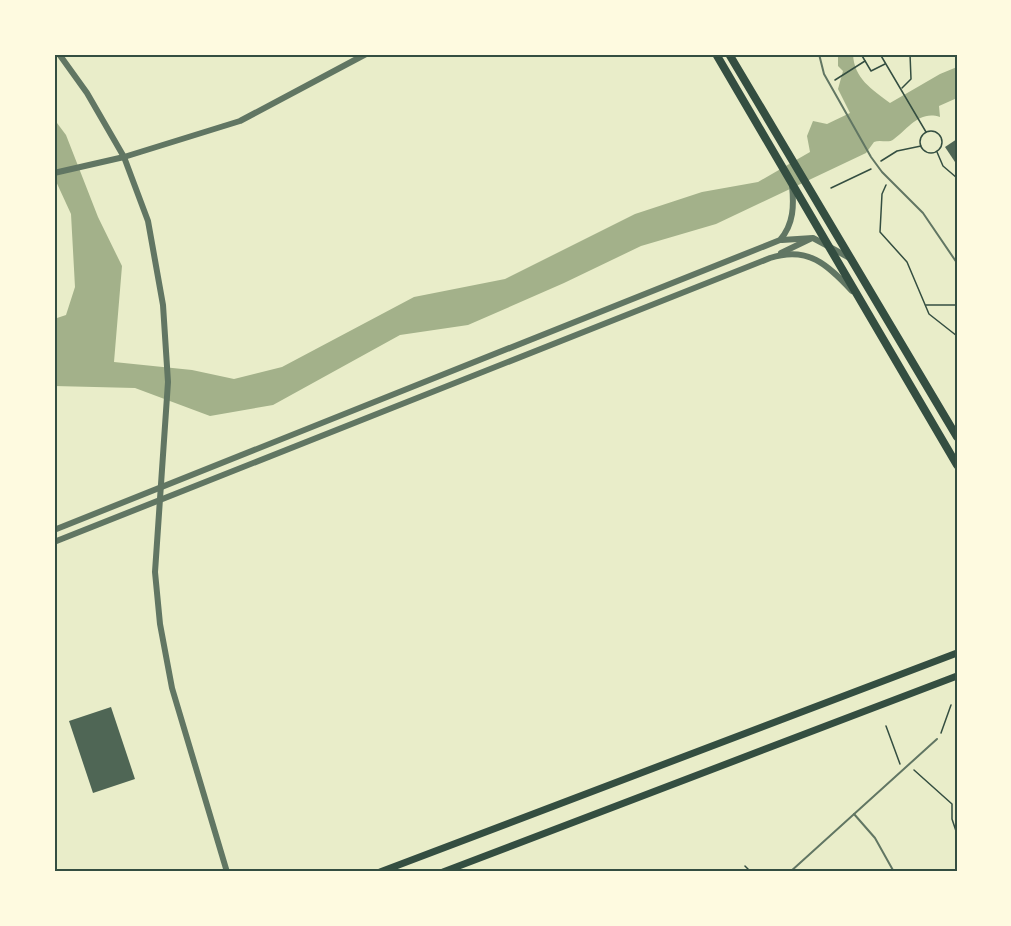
<svg xmlns="http://www.w3.org/2000/svg" width="1011" height="926" viewBox="0 0 1011 926" font-family="Karla,sans-serif">
	<rect width="100%" height="100%" fill="#e9edc9"/>
	<!-- water -->
	<path fill="#a3b18a" d="M 838,54 L 853,54 C 854,79 872,89 890,103 L 940,74 L 957,67 L 957,98 L 939,106 L 940,117 C 919,110 908,129 894,139 C 888,144 881,139 874,142 L 866,153 L 716,224 L 641,246 L 564,283 L 468,325 L 400,335 L 273,405 L 210,416 L 135,388 L 54,386 L 54,319 L 66,315 L 75,287 L 71,214 L 54,177 L 54,119 L 66,135 L 98,217 L 122,266 L 114,362 L 192,370 L 234,379 L 282,367 L 414,297 L 505,279 L 635,214 L 702,192 L 758,182 L 810,152 L 807,136 L 813,121 L 827,124 L 850,113 L 838,89 L 843,71 L 838,66 Z"/>
	<!-- building -->
	<g fill="#4f6655">
		<polygon points="957,139 957,165 945,147"/>
		<polygon points="111,707 135,779 93,793 69,721"/>
	</g>
	<g fill="none" stroke-linecap="round" stroke-linejoin="round">
		<!-- path -->
		<g stroke="#344e41" stroke-width="1.5">
			<polyline points="861,54 871,71 885,64"/>
			<polyline points="880,54 926,132"/>
			<polyline points="835,80 865,61"/>
			<polyline points="902,88 911,79 910,54"/>
			<circle cx="931" cy="142" r="11"/>
			<polyline points="937,152 943,166 957,178"/>
			<polyline points="881,161 897,151 921,146"/>
			<polyline points="886,185 882,194 880,232 907,262 929,314 957,336"/>
			<polyline points="831,188 871,169"/>
			<polyline points="926,305 957,305"/>
			<polyline points="886,726 900,764"/>
			<polyline points="941,733 951,705"/>
			<polyline points="914,770 952,804 952,819 957,834"/>
			<polyline points="745,866 751,872"/>
		</g>
		<!-- service -->
		<g stroke="#617663" stroke-width="2">
			<polyline points="819,54 824,74 871,157 882,172 923,213 957,263"/>
			<polyline points="854,814 875,838 894,872"/>
			<polyline points="790,872 937,739"/>
		</g>
		<!-- tertiary -->
		<g stroke="#617663" stroke-width="6">
			<polyline points="59,54 87,93 124,157 148,221 163,305 168,382 155,572 160,624 172,688 227,872"/>
			<polyline points="54,173 124,157 240,121 366,54"/>
			<polyline points="782,240 813,238 848,257"/>
			<polyline points="781,253 810,239"/>
			<path d="M 54,530 L 780,240 C 794,224 794,205 792,185"/>
			<path d="M 54,542 L 770,258 C 808,246 827,264 852,291"/>
		</g>
		<!-- secondary -->
		<g stroke="#344e41" stroke-width="7">
			<polyline points="380,872 957,653"/>
			<polyline points="443,872 957,676"/>
		</g>
		<!-- primary -->
		<g stroke="#344e41" stroke-width="8">
			<polyline points="716,54 957,465"/>
			<polyline points="729,54 957,437"/>
		</g>
	</g>
	<!-- border -->
	<rect width="1011" height="926" fill="none" stroke="#fefae0" stroke-width="111"/>
	<rect x="56" y="56" width="900" height="814" fill="none" stroke="#344e41" stroke-width="2"/>
</svg>
